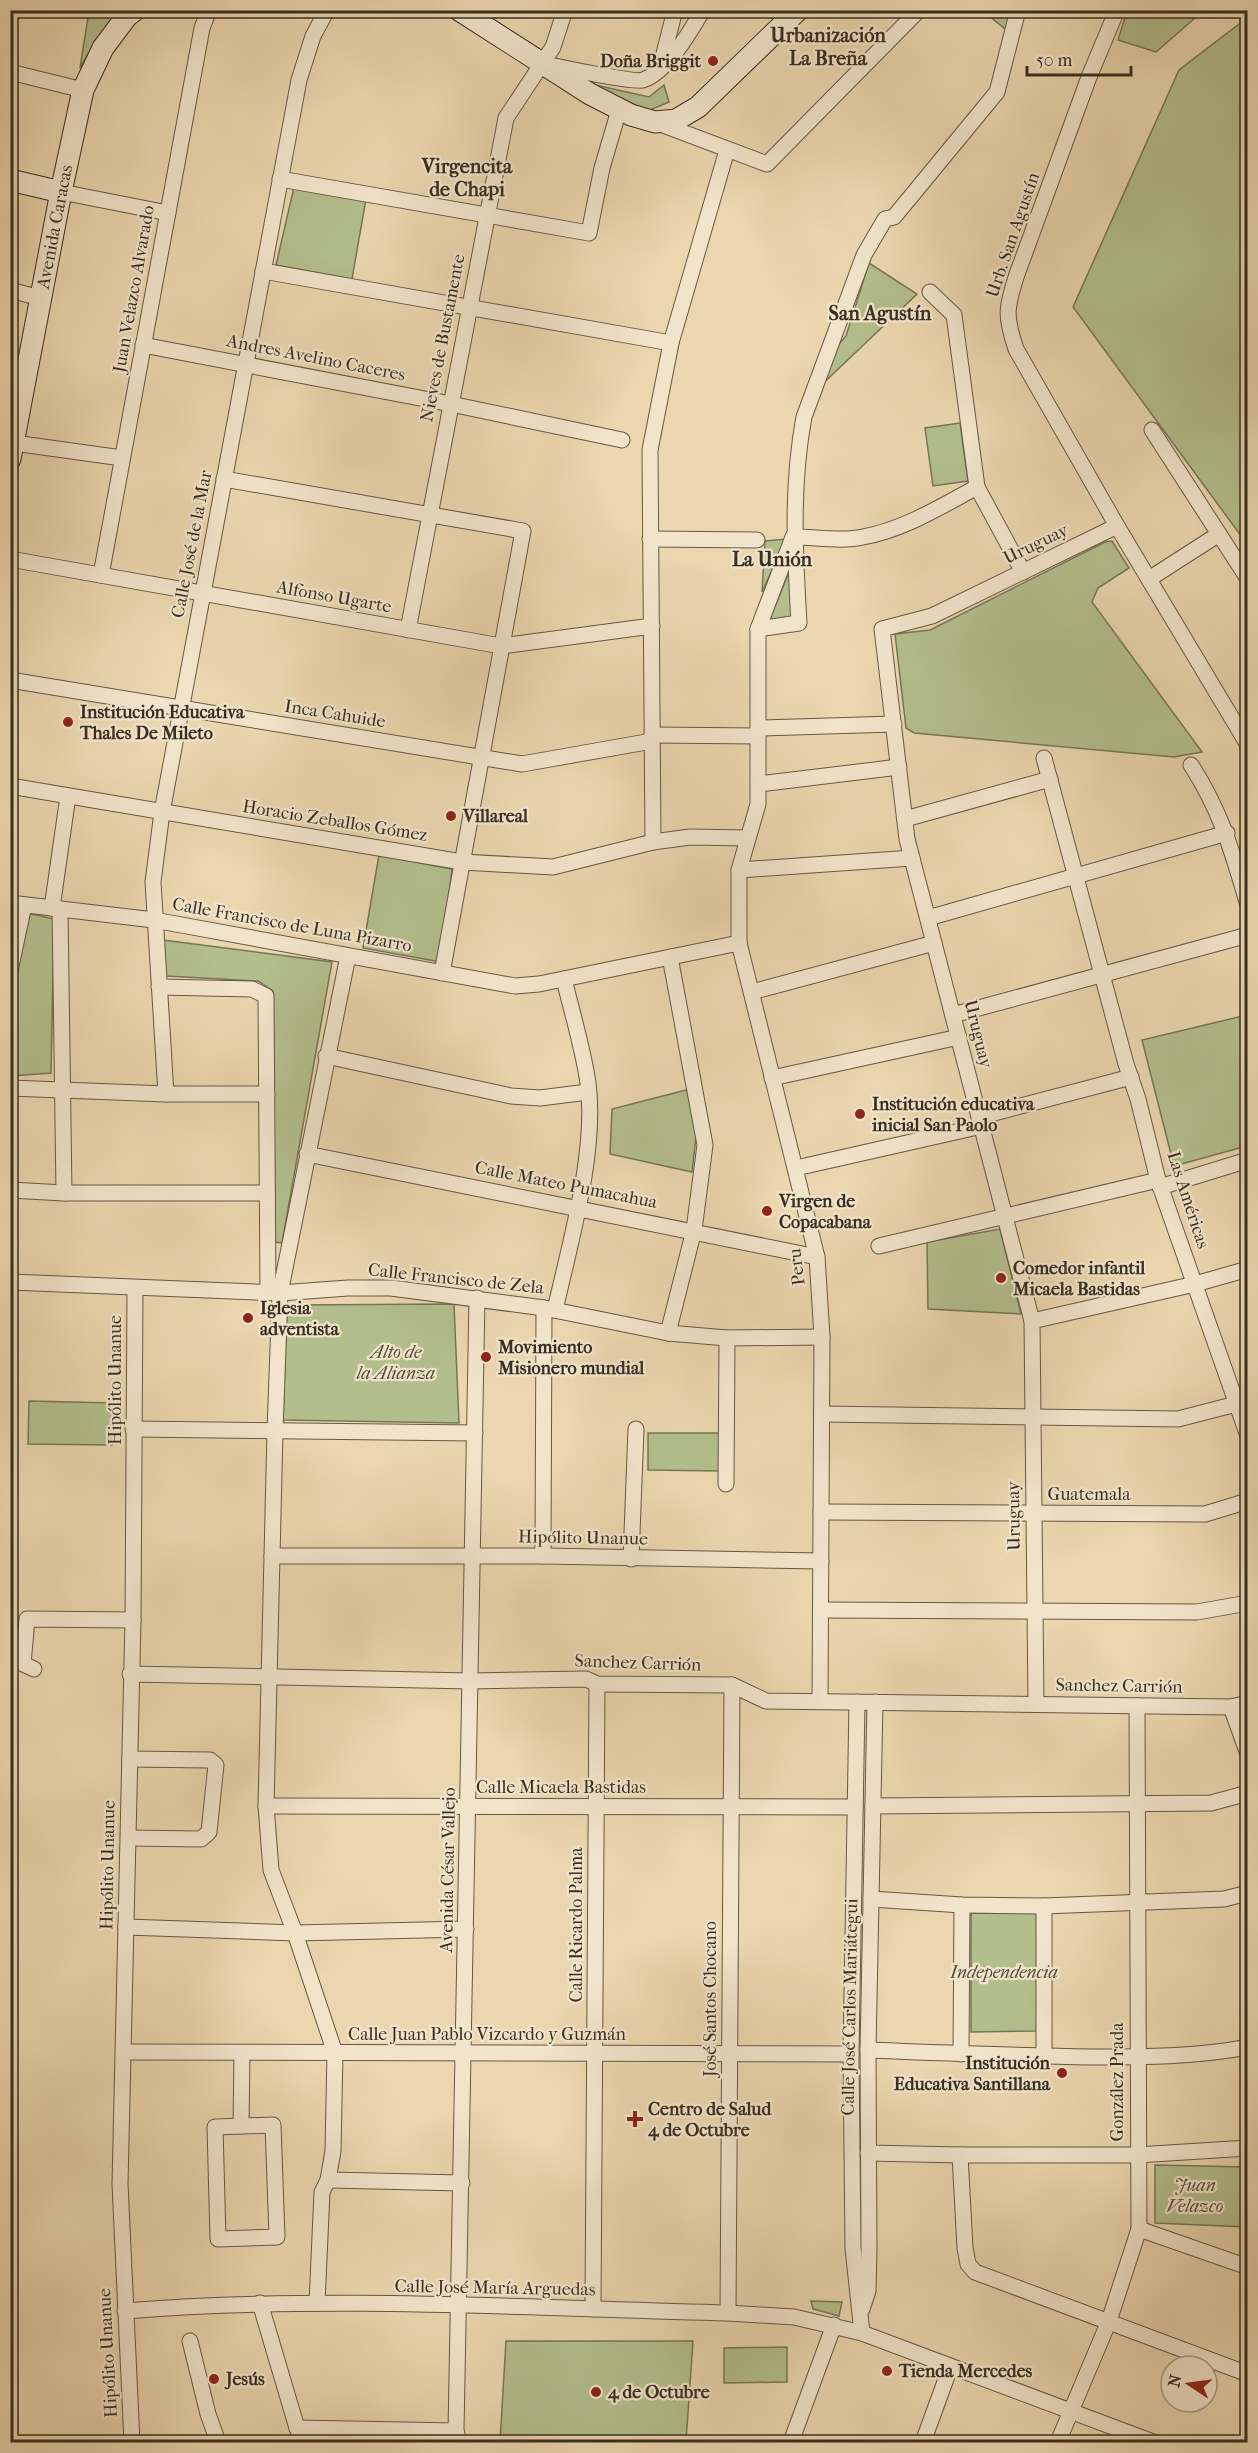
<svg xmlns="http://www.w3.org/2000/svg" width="1258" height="2453" viewBox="0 0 1258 2453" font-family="'IM FELL French Canon',serif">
	<rect width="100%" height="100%" fill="#ebd6af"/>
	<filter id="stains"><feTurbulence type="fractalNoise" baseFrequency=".00333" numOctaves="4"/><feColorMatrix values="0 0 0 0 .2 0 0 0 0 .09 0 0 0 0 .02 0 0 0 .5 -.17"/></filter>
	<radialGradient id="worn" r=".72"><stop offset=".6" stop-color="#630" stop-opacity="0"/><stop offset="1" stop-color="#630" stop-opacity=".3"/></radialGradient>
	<!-- green -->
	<g fill="#b3be8d" stroke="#767657" stroke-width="1.5">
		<polygon points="89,11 118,11 97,39 80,68"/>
		<polygon points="983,11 1015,11 1010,33"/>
		<polygon points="1127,11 1127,10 1203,11 1156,52 1118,40"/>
		<polygon points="1247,18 1247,544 1073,307 1179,70"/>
		<polygon points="591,84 649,97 664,85 669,102 648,111"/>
		<polygon points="294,187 366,199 352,279 276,265"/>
		<polygon points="869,263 917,294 814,392 829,356 846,336"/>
		<polygon points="960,423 968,481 933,486 925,428"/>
		<polygon points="786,539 762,592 765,541"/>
		<polygon points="1112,541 1129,568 1098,588 1092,602 1202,752 1174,757 914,733 906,728 895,634 930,630 1105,542"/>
		<polygon points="793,562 791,619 770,619"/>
		<polygon points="379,855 452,869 441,962 363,948"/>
		<polygon points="27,913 54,919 51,1073 11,1076 11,1011"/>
		<polygon points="163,940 332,962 282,1243 275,1242 273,991 258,981 166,976"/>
		<polygon points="1247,1015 1247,1146 1174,1166 1142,1040"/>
		<polygon points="690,1089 697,1128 692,1172 610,1154 612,1109"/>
		<polygon points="1000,1229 1021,1314 928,1309 927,1242"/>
		<polygon points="454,1304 459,1423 283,1420 287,1305"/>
		<polygon points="29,1401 113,1403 112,1445 28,1444"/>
		<polygon points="648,1433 722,1433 720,1471 648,1470"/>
		<polygon points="971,1913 1037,1913 1037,2031 971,2032"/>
		<polygon points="1155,2165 1247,2167 1247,2227 1155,2223"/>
		<polygon points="811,2301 842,2302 839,2316 813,2309"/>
		<polygon points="506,2341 693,2341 686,2442 500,2442"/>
		<polygon points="787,2347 787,2382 724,2383 724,2348"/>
	</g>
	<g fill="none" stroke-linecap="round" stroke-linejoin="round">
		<defs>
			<g id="street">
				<path d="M 1117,10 L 1089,77 L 1016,277 C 1006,309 1005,316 1016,349 L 1117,526 L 1248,745"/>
				<path d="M 550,65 C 564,68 635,83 643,80 C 667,72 690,32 703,10"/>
				<polyline points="661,65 675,10"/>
				<polyline points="10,72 83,90"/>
				<polyline points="658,123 767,164 919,10"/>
				<polyline points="280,179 589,233 602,168 619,110"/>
				<polyline points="61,192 168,213"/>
				<polyline points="263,271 671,343"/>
				<polyline points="10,290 40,298"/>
				<polyline points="930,292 954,315 977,487 1023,572"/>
				<polyline points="143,345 451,404 622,440"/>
				<polyline points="1152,430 1248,579"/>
				<polyline points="14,443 122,458"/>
				<polyline points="224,479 523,531 442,973"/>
				<polyline points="650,539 757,540"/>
				<polyline points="10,559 501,646 652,626"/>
				<polyline points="101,575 202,28 209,10"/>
				<polyline points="1149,579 1219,534"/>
				<path d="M 758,629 L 799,623 C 795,554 791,486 804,417 L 864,255 L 885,219 L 894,217 L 997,92 L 1018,10"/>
				<polyline points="408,630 506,118 553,47 565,10"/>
				<polyline points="10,680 522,764 652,741"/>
				<polyline points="758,728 894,724"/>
				<polyline points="652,735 758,736"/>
				<polyline points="1044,758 1126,1064 1138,1099 1158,1180 1248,1436"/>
				<path d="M 1191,765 C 1222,813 1232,852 1248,905"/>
				<polyline points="759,784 899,767"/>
				<polyline points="10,786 462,862 553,867 653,842 690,837 748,838"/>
				<polyline points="905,819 1050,779"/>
				<polyline points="653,842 650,450 671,343 727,150"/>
				<polyline points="739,870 912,858"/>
				<polyline points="10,903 154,920 515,986 539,984 739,943"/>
				<polyline points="52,908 68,796"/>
				<polyline points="60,909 64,1193"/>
				<polyline points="928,918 1227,833"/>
				<polyline points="10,971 24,905"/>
				<polyline points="159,987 252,989 266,996 268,1292"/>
				<polyline points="752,992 934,943"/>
				<polyline points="953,1015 1248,935"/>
				<polyline points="326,1056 511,1096 540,1098 588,1092"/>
				<polyline points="772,1078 959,1037"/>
				<polyline points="10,1088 166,1094 267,1094"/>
				<polyline points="166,1094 153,882 162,812 299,80 313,36 327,10"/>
				<polyline points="979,1117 1131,1077"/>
				<polyline points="307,1154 817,1257"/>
				<polyline points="796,1168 982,1126"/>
				<polyline points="1160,1187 1248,1160"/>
				<polyline points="10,1190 64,1193 267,1193"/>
				<polyline points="879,1246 1158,1180"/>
				<polyline points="10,1282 280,1293 348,1288 391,1288 544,1308 668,1333 727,1338 822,1337"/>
				<path d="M 555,1310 C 570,1243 597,1151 588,1083 C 583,1048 572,1013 564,979"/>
				<polyline points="1032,1321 1195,1284 1248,1269"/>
				<polyline points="668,1333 694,1230 705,1145 670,957"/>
				<polyline points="822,1414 1178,1419 1248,1401"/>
				<polyline points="133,1429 475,1433"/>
				<polyline points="726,1484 727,1338"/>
				<polyline points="821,1512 1205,1514 1248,1501"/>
				<polyline points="272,1556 543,1556 821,1561"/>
				<polyline points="543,1556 544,1308"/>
				<polyline points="631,1559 636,1429"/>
				<polyline points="821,1610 1197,1612 1248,1603"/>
				<polyline points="34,1669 23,1664 27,1619 133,1620"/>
				<polyline points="130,1674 470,1681 586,1679 597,1684 732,1685 766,1701 1231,1707 1248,1703"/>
				<path d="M 820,1701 L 822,1337 L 817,1257 L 739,943 L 739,870 L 758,804 L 758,629 L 793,537 C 815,537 842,542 863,537 C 905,529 940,507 977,487"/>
				<polyline points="857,1702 851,2054 853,2248 862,2333"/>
				<polyline points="1036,1704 1032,1321 907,839 882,629 932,616 1117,526"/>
				<polyline points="1231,1707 1248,1754"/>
				<polyline points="266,1806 855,1807"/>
				<polyline points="873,1806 1211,1803 1248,1793"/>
				<polyline points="129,1838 201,1839 209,1832 216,1765 210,1760 130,1759"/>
				<polyline points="871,1899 962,1905 1044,1906 1224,1899 1248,1893"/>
				<polyline points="1044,1906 1044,2057"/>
				<polyline points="126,1927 295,1933 466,1929"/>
				<path d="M 868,2050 C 943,2053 1018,2056 1092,2057 C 1144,2057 1196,2057 1248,2047"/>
				<polyline points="124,2052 851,2054"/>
				<polyline points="961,2054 962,1905"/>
				<polygon points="273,2125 277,2237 218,2239 215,2127"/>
				<polyline points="241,2126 242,2053"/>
				<polyline points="868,2153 960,2155 1137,2155 1248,2148"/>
				<polyline points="960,2155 965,2248 968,2264 975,2272 1248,2374"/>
				<polyline points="328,2180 462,2183"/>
				<polyline points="1139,2229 1248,2267"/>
				<polyline points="260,2303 297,2428 304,2442"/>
				<polyline points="317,2303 322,2192 328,2180 333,2151 335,2053 295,1933 271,1870 266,1806 275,1431 280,1293 348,956"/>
				<polyline points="593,2309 597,1684"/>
				<polyline points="862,2309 868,2291 869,2248 868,2050 875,1702"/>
				<path d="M 125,2311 C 325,2295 527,2308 728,2313 L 794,2317 L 862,2333 L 1153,2442"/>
				<polyline points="728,2313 732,1685"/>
				<polyline points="190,2341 208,2414 218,2442"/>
				<polyline points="297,2428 456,2431"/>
				<polyline points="132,2442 120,2184 133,1620 135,1289"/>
				<polyline points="459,2442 456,2431 477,1298"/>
				<polyline points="791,2442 834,2325"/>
				<polyline points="923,2442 950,2368"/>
				<polyline points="1058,2442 1109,2321 1139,2229 1137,1706"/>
			</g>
			<g id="secondary">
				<polyline points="459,10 590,94 631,115 655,122 676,120 698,107 798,10"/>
				<polyline points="10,180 61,192"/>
				<polyline points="10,459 61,192 83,90 103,48 127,16 135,10"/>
			</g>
		</defs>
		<!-- street casing -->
		<use href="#street" stroke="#655844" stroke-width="17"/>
		<!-- secondary casing -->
		<use href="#secondary" stroke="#382e21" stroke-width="23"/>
		<!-- street -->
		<use href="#street" stroke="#f2e4cb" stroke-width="15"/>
		<!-- secondary -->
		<use href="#secondary" stroke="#f2e4cb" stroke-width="21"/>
	</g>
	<!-- markers -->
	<g fill="#8f2418" stroke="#f2e4cb" stroke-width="2">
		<circle cx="713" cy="61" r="6"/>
		<circle cx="68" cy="722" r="6"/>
		<circle cx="451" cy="816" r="6"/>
		<circle cx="860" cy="1114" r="6"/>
		<circle cx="767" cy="1211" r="6"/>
		<circle cx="1001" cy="1278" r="6"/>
		<circle cx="248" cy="1318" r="6"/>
		<circle cx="486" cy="1357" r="6"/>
		<circle cx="1062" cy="2073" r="6"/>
		<path d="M632 2110h6v6h6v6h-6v6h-6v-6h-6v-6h6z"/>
		<circle cx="887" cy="2371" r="6"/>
		<circle cx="214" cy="2379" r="6"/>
		<circle cx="596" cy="2392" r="6"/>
	</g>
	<g text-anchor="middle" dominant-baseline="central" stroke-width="4.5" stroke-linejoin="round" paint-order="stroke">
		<!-- poi labels -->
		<g font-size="18" font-weight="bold" fill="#382e21" stroke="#f2e4cb" text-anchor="start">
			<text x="701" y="61" text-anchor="end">Doña Briggit</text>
			<text x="80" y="712">Institución Educativa<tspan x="80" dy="21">Thales De Mileto</tspan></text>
			<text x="463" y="816">Villareal</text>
			<text x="872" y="1104">Institución educativa<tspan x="872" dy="21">inicial San Paolo</tspan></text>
			<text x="779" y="1201">Virgen de<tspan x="779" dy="21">Copacabana</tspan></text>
			<text x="1013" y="1268">Comedor infantil<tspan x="1013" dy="21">Micaela Bastidas</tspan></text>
			<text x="260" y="1308">Iglesia<tspan x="260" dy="21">adventista</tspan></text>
			<text x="498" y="1347">Movimiento<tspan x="498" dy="21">Misionero mundial</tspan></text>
			<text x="1050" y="2063" text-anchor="end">Institución<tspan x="1050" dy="21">Educativa Santillana</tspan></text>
			<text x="648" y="2109">Centro de Salud<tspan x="648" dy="21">4 de Octubre</tspan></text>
			<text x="899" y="2371">Tienda Mercedes</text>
			<text x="226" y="2379">Jesús</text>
			<text x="608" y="2392">4 de Octubre</text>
		</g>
		<!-- street labels -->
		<g font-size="18" fill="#382e21" stroke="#f2e4cb">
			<text transform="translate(55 227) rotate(-79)">Avenida Caracas</text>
			<text transform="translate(1013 235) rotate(-71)">Urb. San Agustín</text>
			<text transform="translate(134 289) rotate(-80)">Juan Velazco Alvarado</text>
			<text transform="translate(443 338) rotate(-79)">Nieves de Bustamente</text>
			<text transform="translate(316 358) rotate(11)">Andres Avelino Caceres</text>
			<text transform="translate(192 544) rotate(-79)">Calle José de la Mar</text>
			<text transform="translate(1036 544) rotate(-26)">Uruguay</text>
			<text transform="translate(334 597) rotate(10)">Alfonso Ugarte</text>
			<text transform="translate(335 714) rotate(9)">Inca Cahuide</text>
			<text transform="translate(335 821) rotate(9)">Horacio Zeballos Gómez</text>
			<text transform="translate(292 925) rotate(10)">Calle Francisco de Luna Pizarro</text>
			<text transform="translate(978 1034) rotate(76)">Uruguay</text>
			<text transform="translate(566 1185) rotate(11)">Calle Mateo Pumacahua</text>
			<text transform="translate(1188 1200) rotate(72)">Las Américas</text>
			<text transform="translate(797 1267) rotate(-97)">Peru</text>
			<text transform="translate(456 1279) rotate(6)">Calle Francisco de Zela</text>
			<text transform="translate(115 1380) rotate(-90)">Hipólito Unanue</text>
			<text x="1089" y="1494">Guatemala</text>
			<text transform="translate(1014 1516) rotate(-91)">Uruguay</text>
			<text transform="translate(583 1538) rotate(1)">Hipólito Unanue</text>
			<text transform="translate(638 1663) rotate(2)">Sanchez Carrión</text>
			<text transform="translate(1119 1686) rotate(1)">Sanchez Carrión</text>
			<text x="561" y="1787">Calle Micaela Bastidas</text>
			<text transform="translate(108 1865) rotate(-89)">Hipólito Unanue</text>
			<text transform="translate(448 1870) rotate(-89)">Avenida César Vallejo</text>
			<text transform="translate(576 1925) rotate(-90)">Calle Ricardo Palma</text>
			<text transform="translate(710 1999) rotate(-90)">José Santos Chocano</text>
			<text transform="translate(850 2007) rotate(-89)">Calle José Carlos Mariátegui</text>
			<text x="487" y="2034">Calle Juan Pablo Vizcardo y Guzmán</text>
			<text transform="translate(1117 2082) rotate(-90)">González Prada</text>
			<text transform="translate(495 2288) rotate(1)">Calle José María Arguedas</text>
			<text transform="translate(108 2353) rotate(-93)">Hipólito Unanue</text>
		</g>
		<!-- park labels -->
		<g font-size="18" font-style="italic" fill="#514b37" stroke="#f2e4cb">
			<text x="396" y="1352">Alto de<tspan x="396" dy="21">la Alianza</tspan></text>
			<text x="1004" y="1972">Independencia</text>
			<text x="1195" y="2185">Juan<tspan x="1195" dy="21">Velazco</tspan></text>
		</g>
		<!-- neighbourhood labels -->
		<g font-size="20" font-weight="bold" fill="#382e21" stroke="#f2e4cb">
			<text x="828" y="35">Urbanización<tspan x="828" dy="23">La Breña</tspan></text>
			<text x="467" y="166">Virgencita<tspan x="467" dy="23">de Chapi</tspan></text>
			<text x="880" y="313">San Agustín</text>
			<text x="772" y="559">La Unión</text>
		</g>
	</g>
	<!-- margin -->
	<rect width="1258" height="2453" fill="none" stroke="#ebd6af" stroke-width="36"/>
	<rect x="12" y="12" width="1234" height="2429" fill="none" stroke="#382e21" stroke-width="3"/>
	<rect x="18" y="18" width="1222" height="2417" fill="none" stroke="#382e21" stroke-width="1.5"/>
	<!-- north arrow -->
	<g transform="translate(1189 2384) rotate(283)"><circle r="28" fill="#f2e4cb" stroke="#a89b87" stroke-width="1.5"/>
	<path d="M0-4.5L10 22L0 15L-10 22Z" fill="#8f2418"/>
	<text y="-9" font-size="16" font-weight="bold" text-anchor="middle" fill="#382e21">N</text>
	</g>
	<!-- scale -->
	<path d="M1027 66v9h104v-9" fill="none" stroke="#382e21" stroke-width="3"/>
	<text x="1036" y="66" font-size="18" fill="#382e21" stroke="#f2e4cb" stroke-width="4.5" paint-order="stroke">50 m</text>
	<rect width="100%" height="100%" filter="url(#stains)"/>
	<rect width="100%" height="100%" fill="url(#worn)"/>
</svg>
